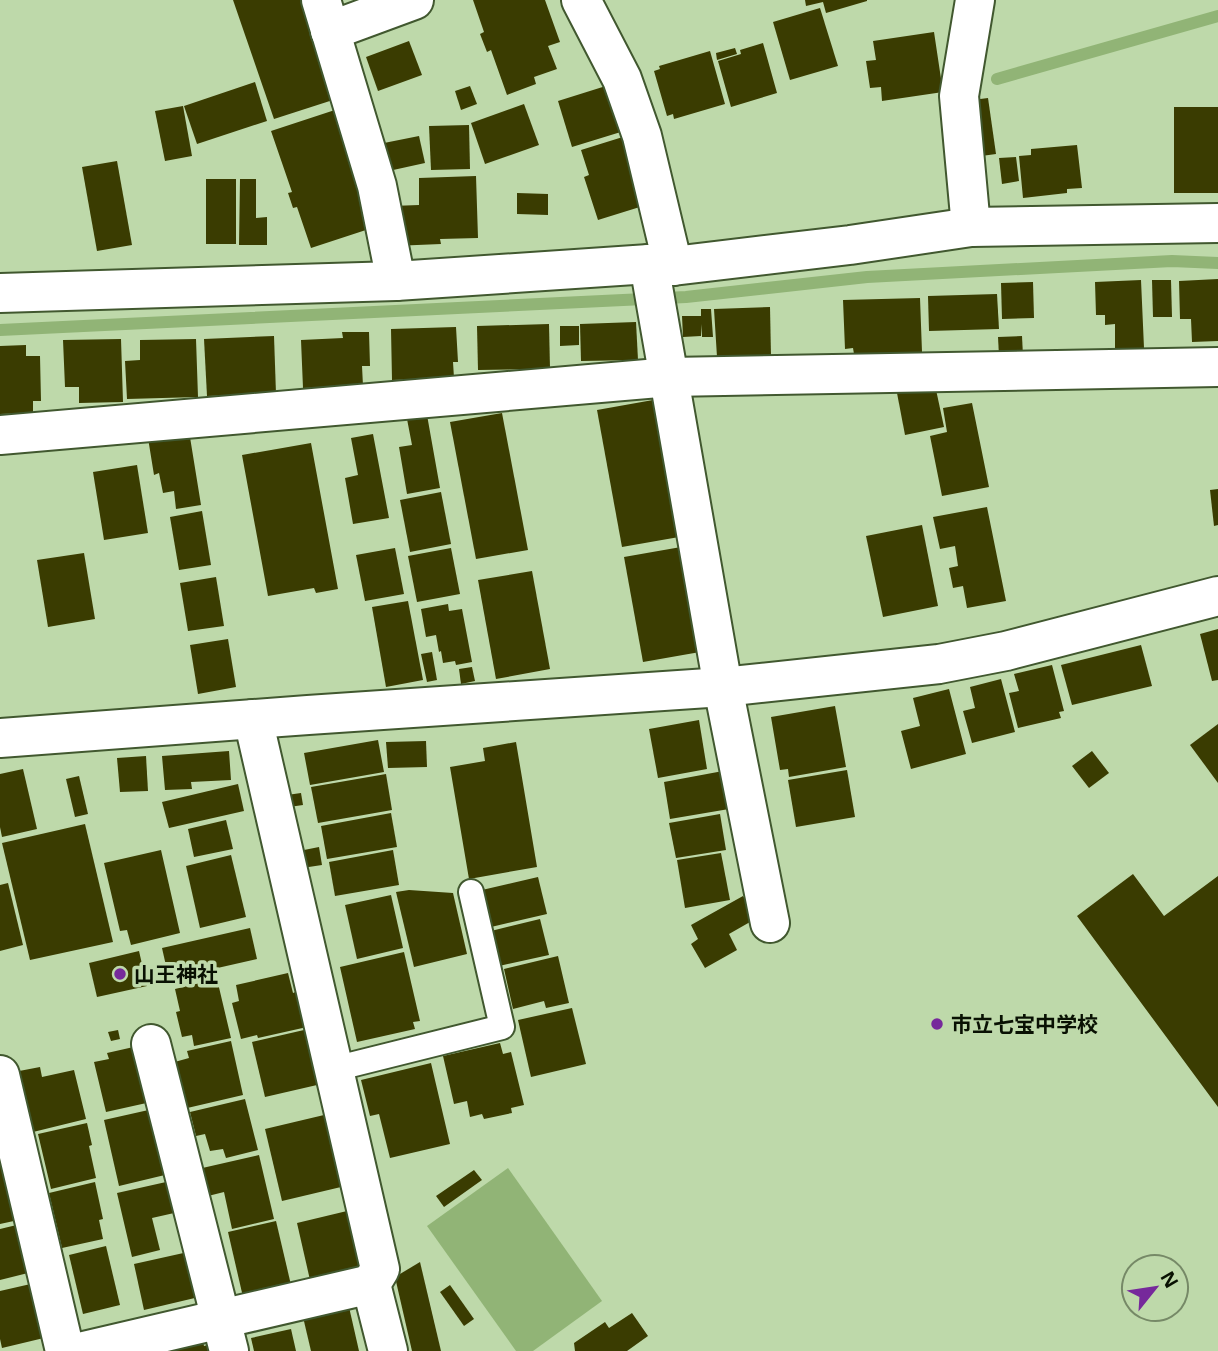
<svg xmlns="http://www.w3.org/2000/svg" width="1218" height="1351" viewBox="0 0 1218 1351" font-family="'Noto Sans','Noto Sans JP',sans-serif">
	<rect width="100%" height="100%" fill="#bed9aa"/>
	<!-- water -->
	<polygon fill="#91b476" points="508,1168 602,1301 533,1351 516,1351 427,1226"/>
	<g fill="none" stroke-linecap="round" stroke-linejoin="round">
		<!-- stream -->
		<g stroke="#91b476" stroke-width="12">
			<polyline points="997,79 1218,16"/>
			<polyline points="0,330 686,297 867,277 1172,261 1218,263"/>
		</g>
	</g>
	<!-- building -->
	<g fill="#3a3c01">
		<polygon points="233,0 308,0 336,99 274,119"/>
		<polygon points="473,0 545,0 560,42 548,46 557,69 534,77 536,84 507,95 491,50 487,52 480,34 484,32"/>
		<polygon points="805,0 867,0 867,1 826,13 823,2 806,6"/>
		<polygon points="820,8 838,66 790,80 773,22"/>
		<polygon points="934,32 943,92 882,101 881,87 870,88 866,61 876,60 873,41"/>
		<polygon points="409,41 422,75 378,91 366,57"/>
		<polygon points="763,43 777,93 731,107 718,61 741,54 740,50"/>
		<polygon points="735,48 737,54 717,60 716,53"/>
		<polygon points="710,51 725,104 674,119 673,114 667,116 654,71 660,69 659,66"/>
		<polygon points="255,82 267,121 197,144 184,106"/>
		<polygon points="609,85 624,131 572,147 558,101"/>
		<polygon points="470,86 477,104 461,110 455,91"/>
		<polygon points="988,98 996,154 974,157 965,101"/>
		<polygon points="524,104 539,145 485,164 471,123"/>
		<polygon points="183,106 192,156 165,161 155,111"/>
		<polygon points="344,107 372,228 311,248 297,207 293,208 288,193 292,192 271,131"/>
		<rect x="1174" y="107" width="44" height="86"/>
		<polygon points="469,125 470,169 431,170 429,126"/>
		<polygon points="419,136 425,163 384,172 379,144"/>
		<polygon points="626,136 643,206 598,220 584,177 589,175 581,150"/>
		<polygon points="1077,145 1082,188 1067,189 1067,193 1023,198 1019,156 1031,155 1031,149"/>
		<polygon points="1016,157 1019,181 1002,184 999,158"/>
		<polygon points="117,161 132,245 97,251 82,167"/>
		<polygon points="476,176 478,238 440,239 441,244 393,246 392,206 419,205 419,178"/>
		<rect x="206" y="179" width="30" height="65"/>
		<polygon points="240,179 256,179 256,218 267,217 267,245 239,245"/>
		<polygon points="517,193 548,194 548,215 517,214"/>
		<polygon points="1218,279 1218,341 1192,342 1191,319 1180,319 1179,281"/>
		<polygon points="1141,280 1144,348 1115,349 1115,324 1105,325 1105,315 1096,315 1095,282"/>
		<polygon points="1152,280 1171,280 1172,317 1153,317"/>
		<polygon points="1033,282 1034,318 1002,319 1001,283"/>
		<polygon points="997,294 999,329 929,331 928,296"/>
		<polygon points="920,298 922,352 854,354 853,348 845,349 843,300"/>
		<polygon points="770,307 771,356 717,357 714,309"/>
		<polygon points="701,309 711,309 713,337 702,337 702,324 701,336 683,337 682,316 701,316"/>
		<polygon points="636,322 638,360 581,361 580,324"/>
		<polygon points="549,324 550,369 478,370 477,326"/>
		<polygon points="560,326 579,326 579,345 560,346"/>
		<polygon points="456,327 458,362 453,362 454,378 392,380 391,329"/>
		<polygon points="342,332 369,332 370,366 362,366 363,386 303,388 301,340 343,338"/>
		<polygon points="274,336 276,394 207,396 204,339"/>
		<polygon points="1022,336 1023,356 999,356 998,337"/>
		<polygon points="121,339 123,402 79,403 79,387 65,387 63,340"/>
		<polygon points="196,339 198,397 127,399 125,361 140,360 140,340"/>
		<polygon points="26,345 26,356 40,356 41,401 33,401 33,413 0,414 0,346"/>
		<polygon points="935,385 944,427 905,435 897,393"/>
		<polygon points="653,400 679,537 622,547 597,410"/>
		<polygon points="972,403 989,487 942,496 930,436 947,432 943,408"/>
		<polygon points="502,413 528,550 476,559 450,422"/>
		<polygon points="427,415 440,488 407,494 399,447 412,445 407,419"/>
		<polygon points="189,431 201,505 176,509 174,491 163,493 159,473 154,475 148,438"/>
		<polygon points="373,434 389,518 353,524 345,478 358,475 351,438"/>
		<polygon points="311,443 338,589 316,593 314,588 268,596 242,455"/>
		<polygon points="137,465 148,533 104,540 93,472"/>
		<polygon points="1218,489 1218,525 1214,526 1210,490"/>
		<polygon points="441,492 451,544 410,552 400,500"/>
		<polygon points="987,507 1006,601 967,608 963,586 953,588 949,568 958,566 955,546 940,549 933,517"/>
		<polygon points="202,511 211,565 179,570 170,517"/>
		<polygon points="922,525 938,606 883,617 866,536"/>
		<polygon points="681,547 700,652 643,662 624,557"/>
		<polygon points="395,548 404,594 365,601 356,555"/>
		<polygon points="451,548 460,594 417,602 408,556"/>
		<polygon points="84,553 95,619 48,627 37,560"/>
		<polygon points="532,571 550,669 496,679 478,580"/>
		<polygon points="216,577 224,626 188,631 180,583"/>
		<polygon points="408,601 423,680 386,687 372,607"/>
		<polygon points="448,604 449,611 462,609 472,662 456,665 455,661 443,663 441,651 439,652 436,635 426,637 421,609"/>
		<polygon points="1218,629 1218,680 1212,681 1200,634"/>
		<polygon points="228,639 236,687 198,694 190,645"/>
		<polygon points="1141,645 1152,686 1072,705 1061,665"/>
		<polygon points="432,652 437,680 427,682 421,654"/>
		<polygon points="1052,665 1064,711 1059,712 1061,718 1018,728 1009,693 1019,691 1014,674"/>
		<polygon points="472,667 475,681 461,684 459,669"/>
		<polygon points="1001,679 1015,732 972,743 963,711 975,708 970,687"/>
		<polygon points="949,689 966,754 911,769 901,731 920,726 913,698"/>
		<polygon points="835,706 846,767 789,777 788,769 780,770 771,717"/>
		<polygon points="699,720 707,769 658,778 649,729"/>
		<polygon points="1218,724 1218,783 1190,745"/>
		<polygon points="378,740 384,772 310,785 304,753"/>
		<polygon points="426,741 427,767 388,768 386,742"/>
		<polygon points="516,742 537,867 469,879 450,767 485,761 483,748"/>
		<polygon points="229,751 231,780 191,782 192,789 165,790 162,756"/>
		<polygon points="1092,751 1109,773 1089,788 1072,766"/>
		<polygon points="146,756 148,791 120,792 117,758"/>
		<polygon points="23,769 37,829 2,837 0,827 0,774"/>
		<polygon points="847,770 855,817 796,827 788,780"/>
		<polygon points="723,771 729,809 670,819 664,782"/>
		<polygon points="386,774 392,810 318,823 311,787"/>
		<polygon points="79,776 88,814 75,817 66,779"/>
		<polygon points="238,784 244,811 169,828 162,802"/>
		<polygon points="301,793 303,805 289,807 287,795"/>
		<polygon points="391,813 397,847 327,859 321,826"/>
		<polygon points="720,814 726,850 676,858 669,823"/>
		<polygon points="226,820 233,849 194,857 188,829"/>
		<polygon points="85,824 113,942 30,960 2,843"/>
		<polygon points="319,847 322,865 302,868 299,851"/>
		<polygon points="161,850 180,933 131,945 127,930 120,931 104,863"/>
		<polygon points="393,850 399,885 335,896 329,862"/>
		<polygon points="721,853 730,900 685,908 677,860"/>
		<polygon points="231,855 246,917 200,928 186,866"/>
		<polygon points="1133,874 1164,916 1218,876 1218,1107 1077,916"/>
		<polygon points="538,877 547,914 491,927 482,890"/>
		<polygon points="8,883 23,945 0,951 0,885"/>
		<polygon points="409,890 453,893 467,954 414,967 396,892"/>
		<polygon points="391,895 403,948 357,959 345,905"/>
		<polygon points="743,896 757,918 729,934 737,950 705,968 691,944 698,939 691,925"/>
		<polygon points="540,919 549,955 499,966 491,931"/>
		<polygon points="250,928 257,959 169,979 162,948"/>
		<polygon points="139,951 147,986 97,997 89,963"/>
		<polygon points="404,952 420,1021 413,1022 415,1029 357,1042 340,967"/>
		<polygon points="558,956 569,1003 546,1008 544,1001 513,1009 504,969"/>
		<polygon points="288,973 293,993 298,991 307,1027 258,1038 257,1035 241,1039 232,1003 239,1001 236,985"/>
		<polygon points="217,979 231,1038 194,1046 192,1035 182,1037 176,1012 180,1011 175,989"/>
		<polygon points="572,1008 586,1064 531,1077 518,1020"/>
		<polygon points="118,1030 120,1039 111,1041 108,1032"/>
		<polygon points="304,1030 317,1085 265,1097 252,1042"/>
		<polygon points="231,1041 243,1095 183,1109 171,1063 189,1058 187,1051"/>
		<polygon points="500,1043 503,1054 511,1052 524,1105 511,1108 512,1113 484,1119 482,1114 470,1117 467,1101 454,1104 443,1056"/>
		<polygon points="138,1046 151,1102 106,1112 94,1062 109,1059 107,1053"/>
		<polygon points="431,1063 450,1144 390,1158 379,1114 370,1116 361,1080"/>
		<polygon points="40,1067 42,1077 74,1070 86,1119 29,1133 14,1072"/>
		<polygon points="245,1099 258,1150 226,1158 223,1149 210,1151 205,1134 196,1136 190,1112"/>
		<polygon points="153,1109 169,1174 119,1186 104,1120"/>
		<polygon points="324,1115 341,1187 282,1201 265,1129"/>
		<polygon points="87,1123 92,1145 89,1146 96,1178 51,1189 38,1134"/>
		<polygon points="259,1155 274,1219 232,1229 224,1192 204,1197 198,1169"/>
		<polygon points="10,1165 23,1219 0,1224 0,1167"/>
		<polygon points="474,1170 482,1180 444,1207 436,1196"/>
		<polygon points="175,1180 183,1211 152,1218 160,1250 132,1257 117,1193"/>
		<polygon points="95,1182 103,1219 99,1220 103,1239 62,1248 49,1193"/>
		<polygon points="347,1211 360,1268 310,1280 297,1223"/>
		<polygon points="276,1221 291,1285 243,1297 228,1232"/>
		<polygon points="25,1223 36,1271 0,1280 0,1229"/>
		<polygon points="106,1246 120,1305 83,1314 69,1255"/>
		<polygon points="188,1252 199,1297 144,1310 134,1264"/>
		<polygon points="420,1262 441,1351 412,1351 395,1277"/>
		<polygon points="35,1283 48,1337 2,1348 0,1339 0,1291"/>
		<polygon points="450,1285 474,1319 464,1326 440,1292"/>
		<polygon points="349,1307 359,1351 311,1351 303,1317"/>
		<polygon points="632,1313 648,1336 627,1351 575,1351 574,1343 605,1322 609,1328"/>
		<polygon points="291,1329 296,1351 254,1351 251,1338"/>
		<polygon points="202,1337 204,1346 214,1343 216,1351 156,1351"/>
	</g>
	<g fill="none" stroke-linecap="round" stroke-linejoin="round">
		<defs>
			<polyline id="service" points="334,1069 502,1027 471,892"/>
			<g id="minor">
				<polyline points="321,0 377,186 396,281"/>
				<polyline points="581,0 622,79 642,136 673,266"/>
				<polyline points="330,31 414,0"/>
				<polyline points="971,227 959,96 975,0"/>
				<polyline points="649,264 723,687 770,923"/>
				<polyline points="0,293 396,281 649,264 673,266 850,245 971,227 1218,223"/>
				<polyline points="0,435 670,377 1218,367"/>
				<polyline points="253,719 380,1269 371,1284 388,1351"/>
				<polyline points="0,738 308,715 723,687 939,664 1006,651 1218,596"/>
				<polyline points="151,1044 229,1351"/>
				<polyline points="0,1075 65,1351"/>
				<polyline points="84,1351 371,1284"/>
			</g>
		</defs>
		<!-- service casing -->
		<use href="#service" stroke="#41582f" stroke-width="28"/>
		<!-- minor casing -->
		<use href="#minor" stroke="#41582f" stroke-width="42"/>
		<!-- service -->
		<use href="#service" stroke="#fff" stroke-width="24"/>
		<!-- minor -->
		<use href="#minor" stroke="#fff" stroke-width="38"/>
	</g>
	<!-- markers -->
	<g fill="#76299b" stroke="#bed9aa" stroke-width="2.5">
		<circle cx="120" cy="974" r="7"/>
		<circle cx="937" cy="1024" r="7"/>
	</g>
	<g text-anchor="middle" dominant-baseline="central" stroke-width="7" stroke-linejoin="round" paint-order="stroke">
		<!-- poi labels -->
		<g font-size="21" font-weight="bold" fill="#091103" stroke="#bed9aa" text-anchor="start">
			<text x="134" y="974">山王神社</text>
			<text x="951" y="1024">市立七宝中学校</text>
		</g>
	</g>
	<!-- north arrow -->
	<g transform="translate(1155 1288) rotate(60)"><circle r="33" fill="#bed9aa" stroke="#768967" stroke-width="2"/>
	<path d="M0-5L12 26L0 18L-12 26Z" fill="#76299b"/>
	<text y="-10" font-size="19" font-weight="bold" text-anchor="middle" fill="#091103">N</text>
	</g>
</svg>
